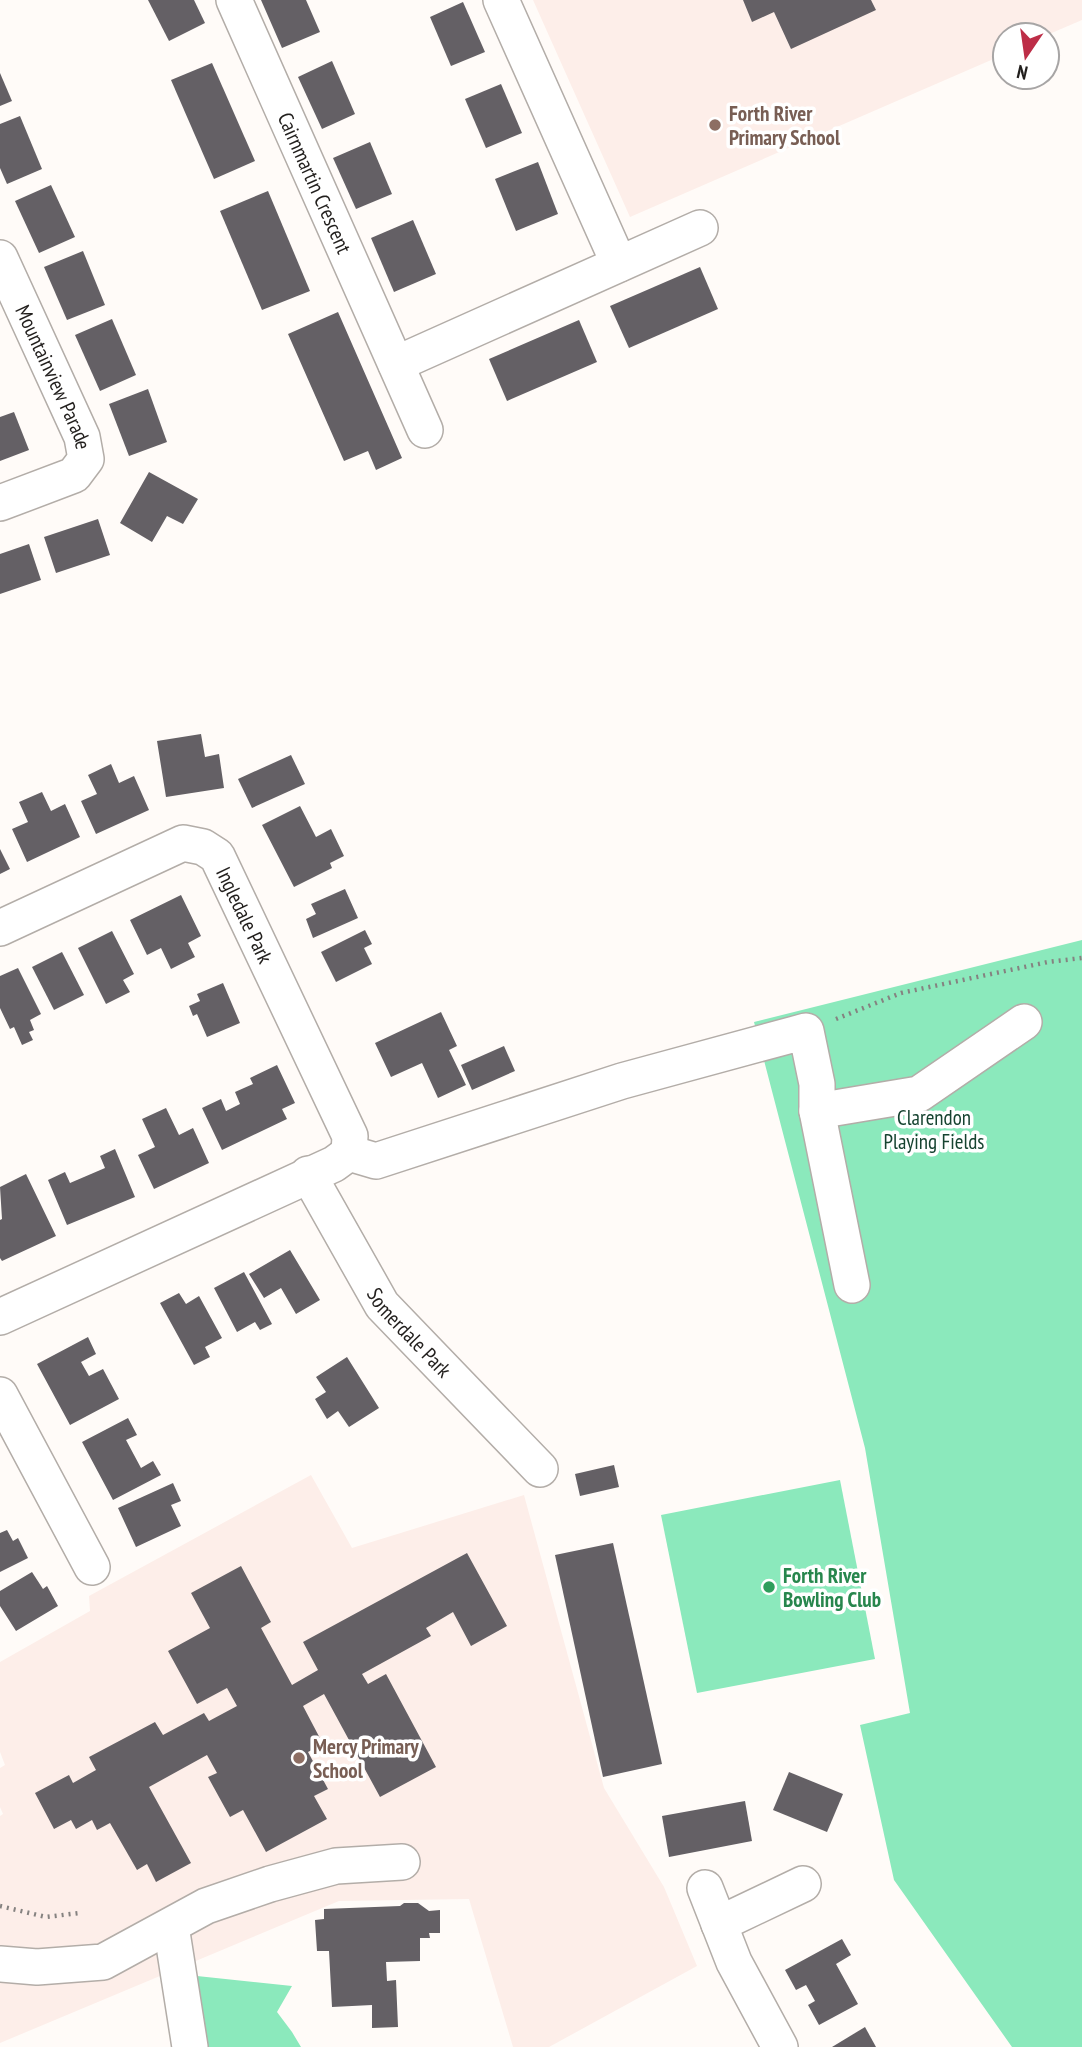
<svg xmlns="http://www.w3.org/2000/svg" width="1082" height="2047" viewBox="0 0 1082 2047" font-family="'PT Sans Narrow',sans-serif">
	<rect width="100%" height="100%" fill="#fffbf8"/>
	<!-- education -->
	<g fill="#fdeee9">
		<polygon points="533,0 1082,0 1082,20 1047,35 1005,35 1005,54 630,217"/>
		<polygon points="311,1475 352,1548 524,1495 604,1788 664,1887 697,1966 549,2047 513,2047 469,1899 339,1901 0,2043 0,1816 3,1814 0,1807 0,1768 5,1765 0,1752 0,1662 90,1611 89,1596"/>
	</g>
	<!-- green -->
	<g fill="#8be9bc">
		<polygon points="1082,940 1082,2047 1012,2047 894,1880 860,1725 910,1713 865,1448 754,1022"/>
		<polygon points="840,1480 875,1659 697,1693 661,1515"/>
		<polygon points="197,1976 292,1986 277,2012 292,2032 301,2047 197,2047 188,1985"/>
	</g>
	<!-- building -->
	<g fill="#646065">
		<polygon points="148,0 194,0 205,23 169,41"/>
		<polygon points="261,0 306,0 320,32 282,48"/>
		<polygon points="743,0 871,0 876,10 791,49 774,12 752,22"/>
		<polygon points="463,2 485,52 451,66 430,17"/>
		<polygon points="332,61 355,114 322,129 298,77"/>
		<polygon points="212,63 255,161 214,179 171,80"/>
		<polygon points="0,73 12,101 0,106"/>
		<polygon points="501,84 522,133 486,148 465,99"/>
		<polygon points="20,116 42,169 7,184 0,168 0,124"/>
		<polygon points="370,142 392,194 356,209 333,158"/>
		<polygon points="538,162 558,214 516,231 495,179"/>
		<polygon points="51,185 75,237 39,253 15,201"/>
		<polygon points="268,191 310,291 262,310 220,211"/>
		<polygon points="413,220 436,274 394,292 371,238"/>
		<polygon points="83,251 105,305 67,320 44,267"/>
		<polygon points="700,267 718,309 629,348 610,306"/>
		<polygon points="338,312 402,458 376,470 368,451 344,461 288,334"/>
		<polygon points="112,319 136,375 100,391 75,335"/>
		<polygon points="579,320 597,362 507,401 489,359"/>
		<polygon points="148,389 167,442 129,456 109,404"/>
		<polygon points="14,412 29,450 0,461 0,417"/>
		<polygon points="149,472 198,499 183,524 167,516 152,542 120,523"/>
		<polygon points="98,519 110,555 56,573 44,537"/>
		<polygon points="29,544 41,580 0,594 0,554"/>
		<polygon points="201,734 205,757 219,754 224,788 166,797 157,741"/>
		<polygon points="291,755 305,784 252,808 238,779"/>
		<polygon points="111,764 119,783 134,776 149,810 96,834 81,801 97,794 88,775"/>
		<polygon points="42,792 51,811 65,804 80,837 27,862 12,829 28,822 19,802"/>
		<polygon points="300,806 316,837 331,829 344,856 330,863 332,868 294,887 262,825"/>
		<polygon points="0,849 10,869 0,874"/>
		<polygon points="345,889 358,918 313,938 306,919 316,914 311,904"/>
		<polygon points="181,895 201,936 188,943 195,957 171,969 161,948 147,955 130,920"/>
		<polygon points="365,930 372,944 364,948 372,964 336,982 321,952"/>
		<polygon points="112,931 134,974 123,980 130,992 106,1004 78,948"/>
		<polygon points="62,952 84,995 54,1010 32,967"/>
		<polygon points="18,968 41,1014 30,1020 34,1030 29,1032 33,1040 22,1045 14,1027 10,1029 0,1008 0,976"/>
		<polygon points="223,983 240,1023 207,1037 197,1014 193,1016 189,1006 200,1001 197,994"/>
		<polygon points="441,1012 457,1046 449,1050 466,1085 438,1098 422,1063 391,1077 375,1043"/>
		<polygon points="504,1046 515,1071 472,1090 461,1065"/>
		<polygon points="277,1065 295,1103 282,1109 287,1119 222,1150 202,1108 221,1099 226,1111 240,1104 235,1092 253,1084 250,1078"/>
		<polygon points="166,1108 179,1135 193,1128 209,1163 154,1189 138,1155 155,1147 142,1119"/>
		<polygon points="115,1149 135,1197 67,1225 48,1180 65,1172 70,1183 105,1168 100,1156"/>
		<polygon points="26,1174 56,1236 2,1261 0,1258 0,1220 2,1219 0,1187"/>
		<polygon points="290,1250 320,1300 296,1314 281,1288 264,1298 249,1274"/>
		<polygon points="244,1272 272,1324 260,1330 255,1322 237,1332 214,1288"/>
		<polygon points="179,1293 186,1304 199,1296 222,1338 205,1347 210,1357 194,1365 160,1303"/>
		<polygon points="88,1337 96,1354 81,1362 89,1376 103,1369 119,1399 70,1425 37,1364"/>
		<polygon points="347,1357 379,1408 349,1427 338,1411 327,1419 315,1399 326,1392 316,1377"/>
		<polygon points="128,1418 137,1435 126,1440 141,1468 153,1461 161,1475 113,1500 82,1442"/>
		<polygon points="614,1465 619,1487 580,1496 575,1474"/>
		<polygon points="173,1483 181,1501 171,1505 181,1526 136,1547 118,1508"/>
		<polygon points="7,1530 13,1541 18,1538 28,1558 0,1572 0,1533"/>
		<polygon points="613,1543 662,1764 603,1777 555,1555"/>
		<polygon points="467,1553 507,1626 471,1646 453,1612 426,1628 431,1636 362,1674 368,1684 386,1674 436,1767 380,1797 324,1694 303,1706 323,1744 308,1752 328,1789 314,1796 327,1819 266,1852 243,1810 230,1817 208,1777 217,1773 207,1755 149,1787 191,1863 156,1882 147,1864 137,1870 110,1823 97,1830 92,1820 76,1829 71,1820 54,1829 35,1793 69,1775 73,1783 96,1770 89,1757 155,1722 163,1735 204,1713 209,1721 237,1706 227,1688 197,1704 168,1651 210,1628 191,1593 241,1566 271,1622 261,1628 292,1685 318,1670 303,1642"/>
		<polygon points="32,1572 43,1589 47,1586 58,1606 16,1631 0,1606 0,1591"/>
		<polygon points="789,1772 843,1794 827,1832 773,1810"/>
		<polygon points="745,1801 752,1841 669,1857 662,1816"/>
		<polygon points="404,1903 418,1903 429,1911 440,1910 440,1933 429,1933 430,1938 420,1938 420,1961 386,1962 387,1981 396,1980 398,2027 372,2028 372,2005 332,2007 329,1951 317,1951 315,1920 324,1919 324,1909 400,1906"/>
		<polygon points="842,1939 851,1955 836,1964 858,2004 819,2025 808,2005 815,2001 806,1985 796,1990 785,1970"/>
		<polygon points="865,2027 876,2047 832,2047"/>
	</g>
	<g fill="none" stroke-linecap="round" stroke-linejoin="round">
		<defs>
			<g id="minor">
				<path id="s1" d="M 234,0 L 425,430"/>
				<polyline points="501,0 619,264"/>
				<path id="s2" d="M 0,258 L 82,437 L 86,459 L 74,475 L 0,503"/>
				<polyline points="396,364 700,228"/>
				<path id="s3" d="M 0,928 L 183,843 L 203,847 L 217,856 L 350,1136 L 349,1153"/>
				<polyline points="817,1111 919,1094 1024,1022"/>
				<polyline points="349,1153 376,1161 622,1081 806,1031 817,1084 817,1111 852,1285"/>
				<path id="s4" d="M 308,1174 L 382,1305 L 540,1469"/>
				<polyline points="0,1317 334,1164 349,1153"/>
				<polyline points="0,1395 92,1567"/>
				<polyline points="705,1888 734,1962 780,2047"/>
				<polyline points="719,1924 803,1884"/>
				<polyline points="171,1926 190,2047"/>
				<polyline points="0,1964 37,1967 103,1962 206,1906 270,1884 336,1866 402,1862"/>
			</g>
		</defs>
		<!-- minor casing -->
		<use href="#minor" stroke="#b3ada8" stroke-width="38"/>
		<!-- path -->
		<g stroke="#858280" stroke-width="4.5" stroke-dasharray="2 5" stroke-linecap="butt">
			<polyline points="836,1019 901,993 1048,962 1082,958"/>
			<polyline points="0,1906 46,1917 79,1913"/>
		</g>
		<!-- minor -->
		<use href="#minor" stroke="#fff" stroke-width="35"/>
	</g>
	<!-- markers -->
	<g fill="#8d6e63" stroke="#fff" stroke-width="2.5">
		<circle cx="715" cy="125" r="7"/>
		<circle cx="299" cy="1758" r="7"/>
	</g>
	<circle fill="#2e9e5b" stroke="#fff" stroke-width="2.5" cx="769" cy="1587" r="7"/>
	<g text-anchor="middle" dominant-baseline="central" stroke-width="7" stroke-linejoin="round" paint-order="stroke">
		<!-- education labels -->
		<g font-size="21" font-weight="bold" fill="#785e54" stroke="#fff" text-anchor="start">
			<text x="729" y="113">Forth River<tspan x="729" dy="24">Primary School</tspan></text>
			<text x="313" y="1746">Mercy Primary<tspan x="313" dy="24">School</tspan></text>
		</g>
		<!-- street labels -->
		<g font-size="21" fill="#221f1d" stroke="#fff">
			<text stroke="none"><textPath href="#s1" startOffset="200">Cairnmartin Crescent</textPath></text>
			<text stroke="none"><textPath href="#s2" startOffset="131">Mountainview Parade</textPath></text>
			<text stroke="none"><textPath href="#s3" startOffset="304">Ingledale Park</textPath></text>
			<text stroke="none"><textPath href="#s4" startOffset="189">Somerdale Park</textPath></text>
		</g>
		<!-- park labels -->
		<g font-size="21" fill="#164330" stroke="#fff">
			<text x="934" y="1117">Clarendon<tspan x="934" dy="24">Playing Fields</tspan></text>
		</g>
		<!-- leisure labels -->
		<g font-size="21" font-weight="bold" fill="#27864d" stroke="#fff" text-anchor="start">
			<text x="783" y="1575">Forth River<tspan x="783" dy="24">Bowling Club</tspan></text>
		</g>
	</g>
	<!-- north arrow -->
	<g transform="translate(1026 56) rotate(193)"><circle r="33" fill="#ffffff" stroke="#a7a5a5" stroke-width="2"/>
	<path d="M0-5L12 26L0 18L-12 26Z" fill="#bd2d47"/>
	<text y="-10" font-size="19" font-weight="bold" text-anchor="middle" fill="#221f1d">N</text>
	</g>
</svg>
